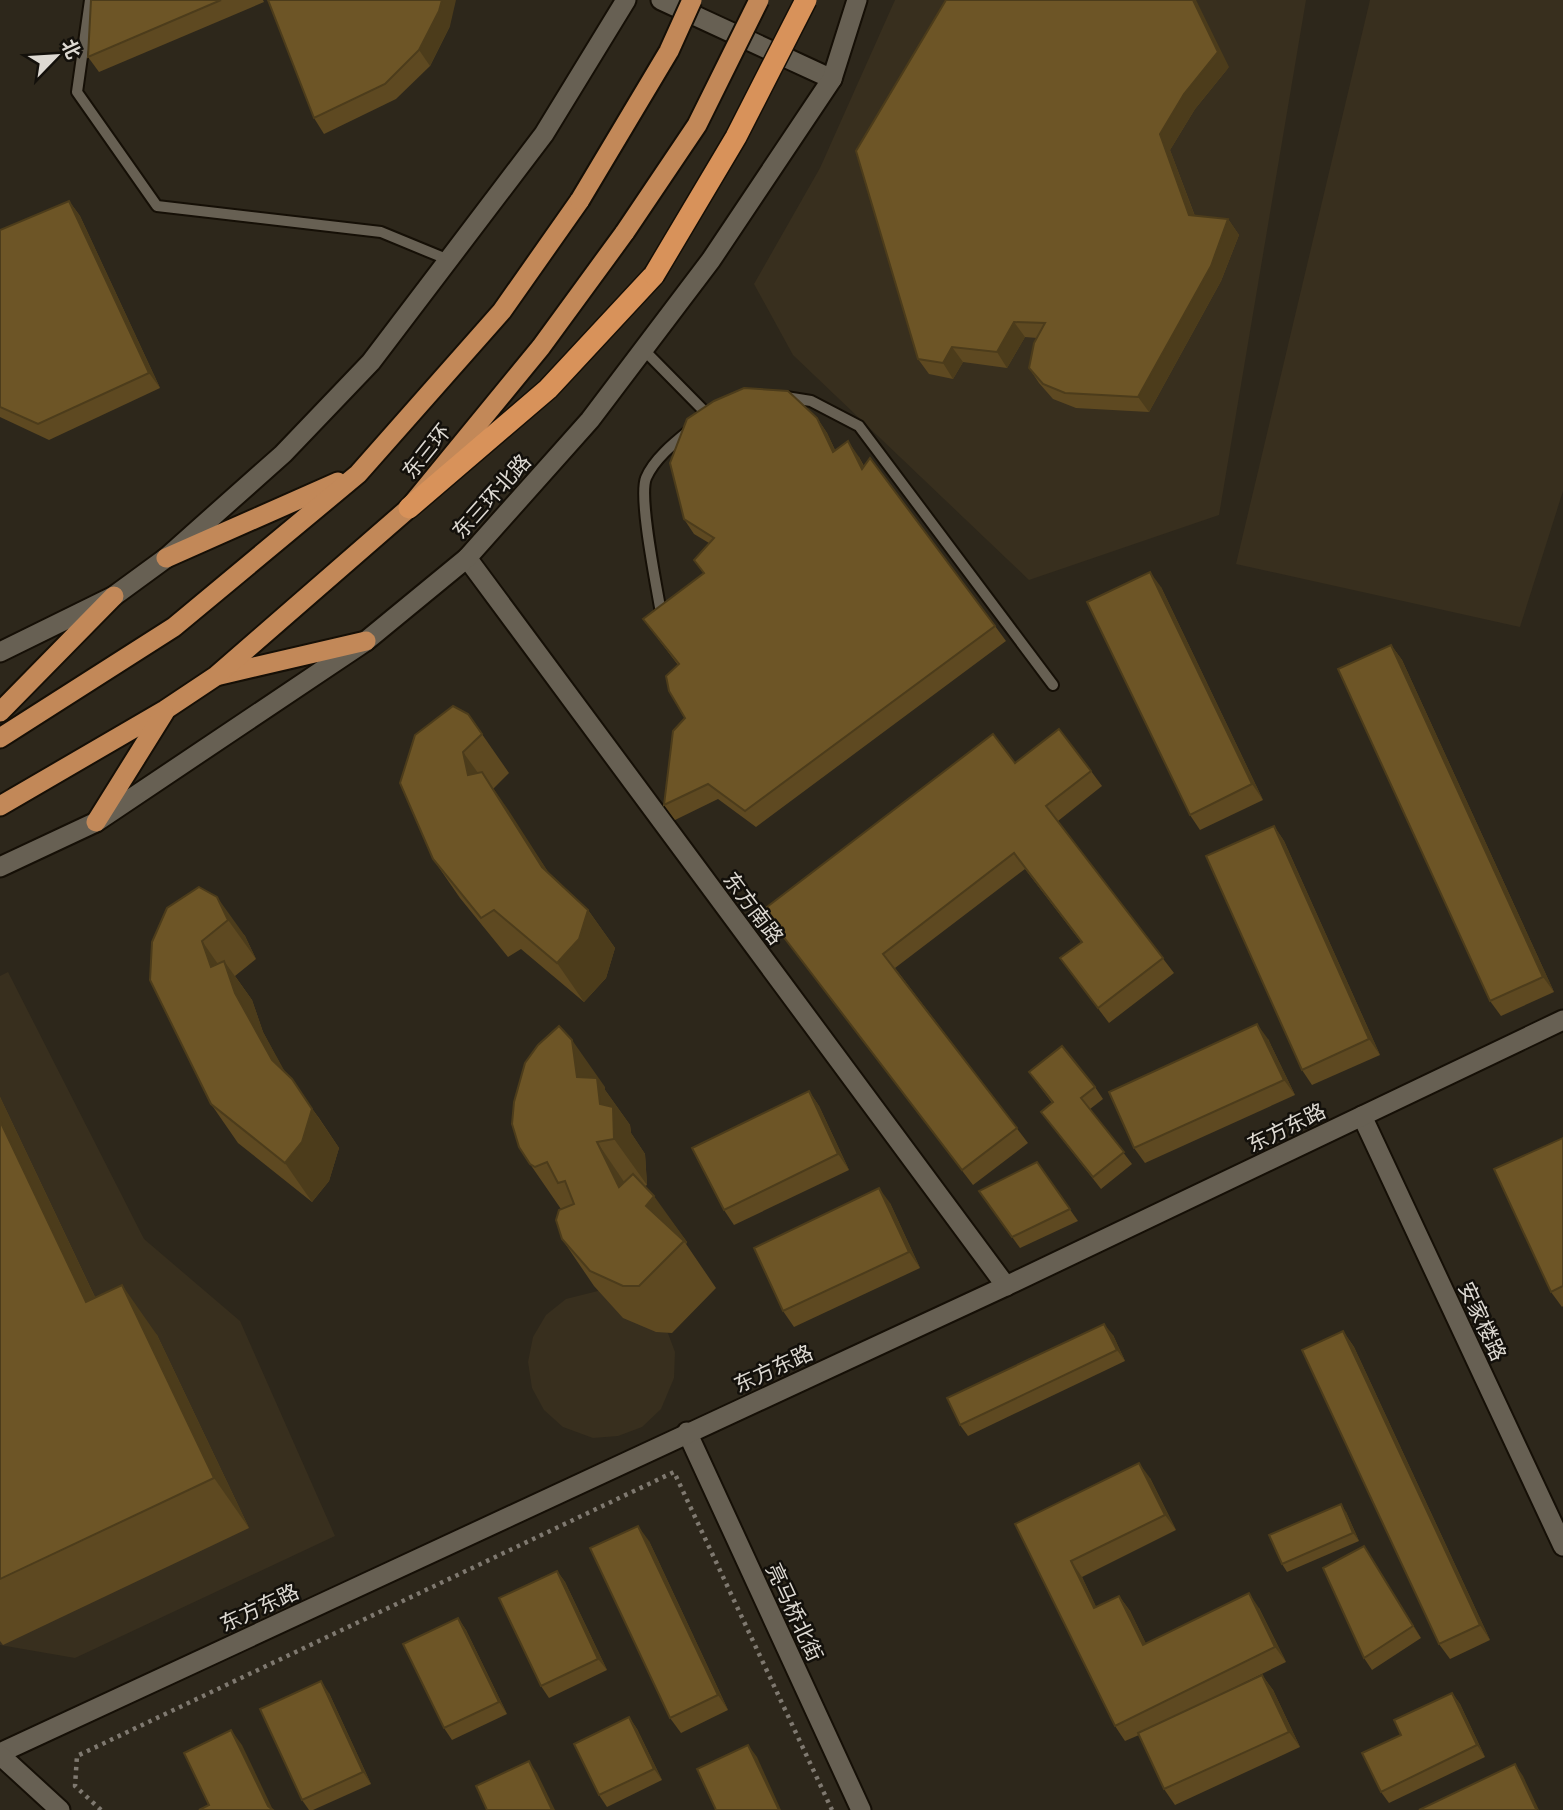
<svg xmlns="http://www.w3.org/2000/svg" width="1563" height="1810" viewBox="0 0 1563 1810" font-family="'Noto Sans','Noto Sans SC',sans-serif">
	<rect width="100%" height="100%" fill="#2d271b"/>
	<!-- built -->
	<g fill="#382f1e">
		<polygon points="895,0 1306,0 1219,515 1029,580 793,355 754,284 820,168"/>
		<polygon points="1370,0 1563,0 1563,491 1520,627 1236,564"/>
		<polygon points="8,972 144,1239 240,1321 335,1536 75,1658 0,1645 0,976"/>
		<polygon points="602,1290 666,1328 675,1352 674,1378 661,1409 642,1427 618,1436 593,1438 563,1427 544,1410 532,1388 528,1362 533,1337 546,1315 566,1299"/>
	</g>
	<g fill="none" stroke-linecap="round" stroke-linejoin="round">
		<defs>
			<g id="service">
				<polyline points="90,0 77,92 157,206 381,232 449,260"/>
				<polyline points="643,349 708,415 712,413"/>
				<polyline points="786,397 811,401 859,426 1053,685"/>
				<path d="M 662,619 C 658,593 638,498 646,478 C 654,459 674,443 690,430"/>
			</g>
			<g id="minor">
				<polyline points="467,558 1006,1286"/>
				<polyline points="1362,1116 1563,1546"/>
				<polyline points="687,1432 861,1810"/>
				<polyline points="0,1753 1006,1286 1563,1020"/>
			</g>
			<g id="tertiary">
				<polyline points="661,0 832,79"/>
				<polyline points="0,652 114,596 166,558 283,454 371,362 544,134 626,0"/>
				<polyline points="0,867 96,822 366,641 467,558 590,420 711,260 832,79 857,0"/>
				<polyline points="0,1755 60,1810"/>
			</g>
			<g id="trunk">
				<polyline points="166,558 338,482"/>
				<polyline points="220,675 366,641"/>
				<polyline points="0,712 114,596"/>
				<polyline points="0,738 174,627 358,474 502,311 580,200"/>
				<polyline points="0,806 165,710 216,676 409,508 541,347 625,232"/>
				<polyline points="96,822 164,713"/>
			</g>
			<polyline id="motorway" points="409,508 548,389 654,275"/>
		</defs>
		<!-- service casing -->
		<use href="#service" stroke="#150f06" stroke-width="14"/>
		<!-- minor casing -->
		<use href="#minor" stroke="#150f06" stroke-width="23"/>
		<!-- tertiary casing -->
		<use href="#tertiary" stroke="#150f06" stroke-width="23"/>
		<!-- trunk casing -->
		<use href="#trunk" stroke="#150f06" stroke-width="23"/>
		<!-- motorway casing -->
		<use href="#motorway" stroke="#150f06" stroke-width="24"/>
		<!-- path -->
		<polyline stroke="#7f7970" stroke-width="4.5" stroke-dasharray="3.5 5" stroke-linecap="butt" points="101,1810 75,1786 77,1756 674,1472 832,1810"/>
		<!-- service -->
		<use href="#service" stroke="#676053" stroke-width="10"/>
		<!-- minor -->
		<use href="#minor" stroke="#676053" stroke-width="19"/>
		<!-- tertiary -->
		<use href="#tertiary" stroke="#676053" stroke-width="19"/>
		<!-- trunk -->
		<use href="#trunk" stroke="#c28858" stroke-width="19"/>
		<!-- motorway -->
		<use href="#motorway" stroke="#d8925a" stroke-width="21"/>
		<defs>
			<g id="trunk-bridge">
				<polyline points="580,200 669,51 692,0"/>
				<polyline points="625,232 697,125 759,0"/>
			</g>
			<polyline id="motorway-bridge" points="654,275 736,137 806,0"/>
		</defs>
		<!-- trunk-bridge casing -->
		<use href="#trunk-bridge" stroke="#150f06" stroke-width="23" stroke-linecap="butt"/>
		<!-- motorway-bridge casing -->
		<use href="#motorway-bridge" stroke="#150f06" stroke-width="24" stroke-linecap="butt"/>
		<!-- trunk-bridge -->
		<use href="#trunk-bridge" stroke="#c28858" stroke-width="19"/>
		<!-- motorway-bridge -->
		<use href="#motorway-bridge" stroke="#d8925a" stroke-width="21"/>
	</g>
	<!-- wall -->
	<g fill="#5e4921">
		<polygon points="91,0 263,0 264,2 99,72 88,57"/>
		<polygon points="450,26 430,66 396,99 324,134 314,118"/>
		<polygon points="1229,67 1195,109 1170,150 1195,216 1228,219 1239,235 1221,281 1149,412 1076,408 1053,399 1039,383 1029,368 1037,338 1025,337 1007,368 963,362 953,379 929,374 918,359"/>
		<polygon points="69,201 80,216 160,388 49,440 0,417 0,230"/>
		<polygon points="817,418 827,433 835,450 859,457 864,466 995,626 1006,641 756,827 718,799 675,820 664,805 685,718 678,665 643,619 704,573 709,543 694,534 684,519"/>
		<polygon points="1161,587 1263,800 1200,830 1190,815"/>
		<polygon points="1391,645 1402,660 1554,992 1501,1016 1490,1001"/>
		<polygon points="468,714 509,773 493,789 548,872 588,910 615,948 606,978 584,1002 521,949 508,957 460,898 433,859"/>
		<polygon points="1015,763 1091,771 1102,786 1058,821 1174,973 1109,1023 1060,958 1081,942 1025,869 895,968 1028,1143 973,1185 763,910"/>
		<polygon points="1274,826 1284,841 1380,1055 1312,1085 1302,1070"/>
		<polygon points="199,887 245,936 256,959 235,976 252,1000 263,1032 285,1073 319,1118 339,1148 329,1181 312,1202 238,1143 211,1104"/>
		<polygon points="1268,1039 1295,1095 1145,1163 1134,1148"/>
		<polygon points="1029,1072 1095,1087 1103,1099 1090,1109 1132,1164 1101,1189 1041,1112 1052,1103"/>
		<polygon points="605,1087 605,1090 630,1125 631,1133 645,1154 647,1185 645,1186 687,1242 686,1244 716,1288 672,1333 656,1332 623,1318 594,1286 562,1239 561,1209 530,1164"/>
		<polygon points="809,1091 819,1106 849,1170 734,1225 724,1210"/>
		<polygon points="0,1097 95,1297 157,1335 249,1528 3,1645 0,1641"/>
		<polygon points="1563,1138 1563,1306 1562,1307 1551,1292"/>
		<polygon points="1037,1162 1078,1221 1020,1248 979,1191"/>
		<polygon points="890,1203 920,1268 794,1327 783,1311"/>
		<polygon points="1343,1331 1354,1347 1490,1640 1450,1659 1439,1644"/>
		<polygon points="1113,1335 1125,1361 968,1436 960,1425"/>
		<polygon points="1150,1478 1176,1530 1082,1577 1096,1607 1119,1596 1130,1611 1146,1644 1259,1608 1286,1662 1223,1693 1262,1675 1273,1690 1300,1747 1175,1805 1164,1789 1139,1735 1125,1741 1115,1726 1015,1524"/>
		<polygon points="1346,1512 1359,1541 1287,1572 1282,1564"/>
		<polygon points="649,1541 728,1710 681,1733 670,1718"/>
		<polygon points="1364,1546 1421,1638 1372,1670 1364,1658"/>
		<polygon points="557,1571 565,1582 607,1670 549,1698 541,1686"/>
		<polygon points="458,1618 466,1630 507,1714 452,1740 444,1728"/>
		<polygon points="329,1693 371,1784 313,1810 309,1810 302,1800"/>
		<polygon points="1452,1693 1460,1704 1485,1757 1389,1803 1381,1792 1401,1735"/>
		<polygon points="629,1717 637,1729 662,1780 607,1807 599,1795"/>
	</g>
	<!-- shaded-wall -->
	<g fill="#4c3c1b">
		<polygon points="442,0 456,0 450,26 430,66 419,50"/>
		<polygon points="1193,0 1196,0 1229,67 1195,109 1170,150 1200,230 1189,215 1160,134"/>
		<polygon points="69,201 80,216 160,388 149,373"/>
		<polygon points="1228,219 1239,235 1221,281 1149,412 1138,397"/>
		<polygon points="1014,322 1025,337 1007,368 997,352"/>
		<polygon points="952,347 963,362 953,379 943,363"/>
		<polygon points="817,418 827,433 843,467 833,452"/>
		<polygon points="848,441 859,457 872,484 862,469"/>
		<polygon points="1150,572 1161,587 1263,800 1252,784"/>
		<polygon points="1391,645 1402,660 1554,992 1543,977"/>
		<polygon points="463,752 491,791 468,775"/>
		<polygon points="482,772 509,811 570,906 542,867"/>
		<polygon points="1274,826 1284,841 1380,1055 1369,1039"/>
		<polygon points="217,897 245,936 256,959 228,920"/>
		<polygon points="588,910 615,948 606,978 584,1002 557,963"/>
		<polygon points="202,941 229,980 211,967"/>
		<polygon points="224,961 252,1000 263,1032 300,1099 272,1060 235,993"/>
		<polygon points="1257,1024 1268,1039 1295,1095 1284,1080"/>
		<polygon points="572,1040 605,1087 605,1090 630,1125 631,1133 645,1154 647,1185 614,1139 577,1077"/>
		<polygon points="292,1079 339,1148 329,1181 312,1202 285,1163"/>
		<polygon points="809,1091 819,1106 849,1170 838,1154"/>
		<polygon points="0,1097 121,1352 86,1302 0,1121"/>
		<polygon points="597,1142 629,1189 619,1187"/>
		<polygon points="879,1188 890,1203 920,1268 909,1252"/>
		<polygon points="654,1196 687,1242 686,1244 646,1206"/>
		<polygon points="122,1285 157,1335 249,1528 214,1478"/>
		<polygon points="1104,1324 1113,1335 1125,1361 1117,1350"/>
		<polygon points="1343,1331 1354,1347 1490,1640 1480,1625"/>
		<polygon points="1139,1463 1150,1478 1176,1530 1165,1515"/>
		<polygon points="1341,1504 1346,1512 1359,1541 1353,1533"/>
		<polygon points="638,1526 649,1541 728,1710 718,1695"/>
		<polygon points="1364,1546 1372,1558 1421,1638 1413,1626"/>
		<polygon points="1071,1561 1082,1577 1104,1623 1094,1608"/>
		<polygon points="557,1571 565,1582 607,1670 598,1659"/>
		<polygon points="1249,1593 1259,1608 1286,1662 1275,1647"/>
		<polygon points="1119,1596 1130,1611 1154,1660 1143,1645"/>
		<polygon points="458,1618 466,1630 507,1714 499,1702"/>
		<polygon points="1262,1675 1273,1690 1300,1747 1289,1732"/>
		<polygon points="321,1681 329,1693 371,1784 363,1772"/>
		<polygon points="1452,1693 1460,1704 1485,1757 1477,1745"/>
		<polygon points="629,1717 637,1729 662,1780 654,1769"/>
		<polygon points="231,1730 242,1745 273,1810 268,1806"/>
		<polygon points="748,1745 757,1757 781,1810 779,1810"/>
		<polygon points="529,1761 537,1773 555,1810 552,1810"/>
		<polygon points="1515,1764 1523,1776 1539,1810 1536,1809"/>
	</g>
	<!-- building -->
	<g fill="#6d5526" stroke="#4c3c1b" stroke-width="2">
		<polygon points="91,0 221,0 88,57"/>
		<polygon points="268,0 442,0 439,11 419,50 385,84 314,118"/>
		<polygon points="946,0 1193,0 1218,52 1184,94 1160,134 1189,215 1228,219 1211,266 1138,397 1065,393 1043,384 1029,368 1034,343 1045,323 1014,322 997,352 952,347 943,363 918,359 856,151"/>
		<polygon points="69,201 149,373 38,424 0,407 0,230"/>
		<polygon points="744,388 788,391 817,418 833,452 848,441 862,469 870,458 995,626 745,811 708,784 664,805 673,731 685,718 669,691 666,676 679,664 643,619 704,573 694,560 714,538 684,519 670,463 687,419 714,401"/>
		<polygon points="1150,572 1252,784 1190,815 1087,602"/>
		<polygon points="1391,645 1543,977 1490,1001 1338,669"/>
		<polygon points="453,706 468,714 482,734 463,752 468,775 482,772 542,867 588,910 579,939 557,963 494,910 481,918 433,859 400,783 415,735"/>
		<polygon points="1059,729 1091,771 1046,806 1163,958 1098,1008 1060,958 1082,942 1014,853 883,954 1017,1128 962,1170 763,910 993,734 1015,763"/>
		<polygon points="1274,826 1369,1039 1302,1070 1206,856"/>
		<polygon points="199,887 217,897 228,920 202,941 211,967 224,961 235,993 272,1060 292,1079 312,1109 302,1142 285,1163 211,1104 150,980 152,942 167,908"/>
		<polygon points="1257,1024 1284,1080 1134,1148 1109,1092"/>
		<polygon points="559,1026 572,1040 577,1077 597,1078 600,1104 613,1107 614,1139 597,1142 619,1187 633,1174 654,1196 646,1206 684,1241 639,1286 623,1286 590,1271 562,1239 556,1220 559,1210 574,1204 565,1181 558,1183 547,1162 535,1167 530,1164 519,1147 512,1124 514,1102 525,1063 538,1045"/>
		<polygon points="1062,1046 1095,1087 1081,1098 1124,1152 1093,1177 1041,1112 1053,1102 1029,1072"/>
		<polygon points="809,1091 838,1154 724,1210 692,1148"/>
		<polygon points="0,1121 86,1302 122,1285 214,1478 0,1579"/>
		<polygon points="1563,1138 1563,1286 1551,1292 1494,1169"/>
		<polygon points="1037,1162 1070,1209 1012,1237 979,1191"/>
		<polygon points="879,1188 909,1252 783,1311 754,1248"/>
		<polygon points="1104,1324 1117,1350 960,1425 947,1398"/>
		<polygon points="1343,1331 1480,1625 1439,1644 1302,1350"/>
		<polygon points="1139,1463 1165,1515 1071,1561 1094,1608 1119,1596 1143,1645 1249,1593 1275,1647 1115,1726 1015,1524"/>
		<polygon points="1341,1504 1353,1533 1282,1564 1269,1535"/>
		<polygon points="638,1526 718,1695 670,1718 590,1548"/>
		<polygon points="1364,1546 1413,1626 1364,1658 1323,1568"/>
		<polygon points="557,1571 598,1659 541,1686 499,1598"/>
		<polygon points="458,1618 499,1702 444,1728 403,1644"/>
		<polygon points="1262,1675 1289,1732 1164,1789 1138,1733"/>
		<polygon points="321,1681 363,1772 302,1800 260,1709"/>
		<polygon points="1452,1693 1477,1745 1381,1792 1362,1753 1401,1735 1394,1720"/>
		<polygon points="629,1717 654,1769 599,1795 574,1744"/>
		<polygon points="231,1730 268,1806 273,1810 199,1810 209,1805 184,1753"/>
		<polygon points="748,1745 779,1810 716,1810 697,1769"/>
		<polygon points="529,1761 552,1810 487,1810 476,1786"/>
		<polygon points="1515,1764 1536,1809 1535,1810 1419,1810"/>
	</g>
	<g text-anchor="middle" dominant-baseline="central" stroke-width="5" stroke-linejoin="round" paint-order="stroke">
		<!-- street labels -->
		<g font-size="21" fill="#ddd9d2" stroke="#13100b">
			<text transform="translate(426 451) rotate(-51)">东三环</text>
			<text transform="translate(491 496) rotate(-48)">东三环北路</text>
			<text transform="translate(754 908) rotate(53)">东方南路</text>
			<text transform="translate(1286 1127) rotate(-26)">东方东路</text>
			<text transform="translate(1483 1321) rotate(65)">安家楼路</text>
			<text transform="translate(773 1368) rotate(-25)">东方东路</text>
			<text transform="translate(259 1607) rotate(-25)">东方东路</text>
			<text transform="translate(795 1612) rotate(65)">亮马桥北街</text>
		</g>
	</g>
	<!-- north arrow -->
	<g transform="translate(56 56) rotate(65)" stroke="#13100b" stroke-width="5" paint-order="stroke">
	<path d="M0-5L12 26L0 18L-12 26Z" fill="#ddd9d2"/>
	<text y="-10" font-size="19" font-weight="bold" text-anchor="middle" fill="#ddd9d2">北</text>
	</g>
</svg>
